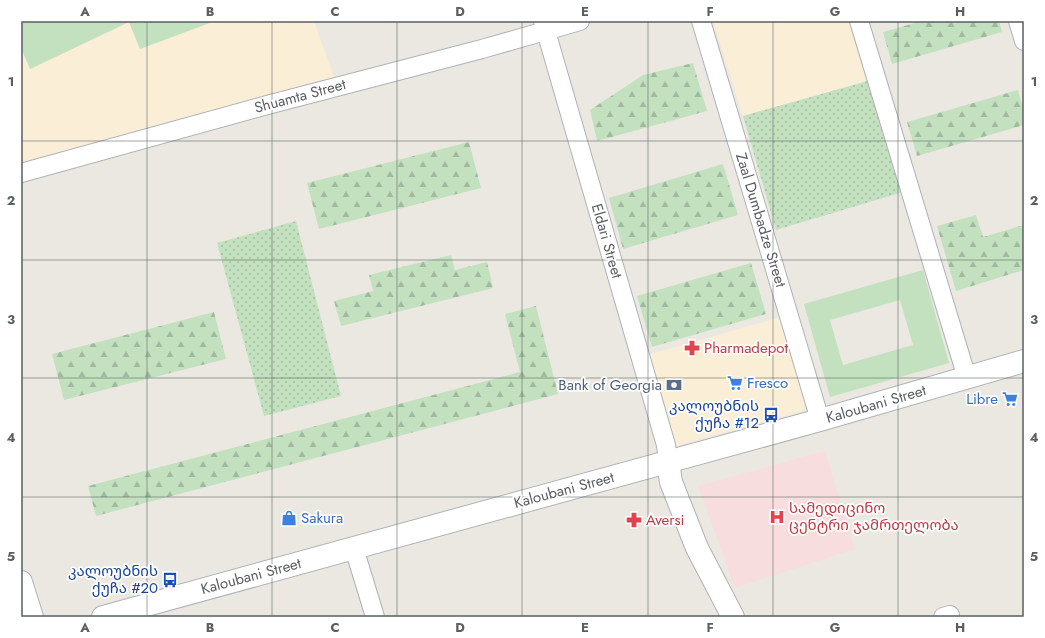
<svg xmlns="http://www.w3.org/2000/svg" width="1045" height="638" viewBox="0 0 1045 638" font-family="Jost,'Noto Sans Georgian',sans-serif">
	<defs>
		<pattern id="forest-firs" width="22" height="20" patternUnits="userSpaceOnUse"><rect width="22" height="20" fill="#c3e1bf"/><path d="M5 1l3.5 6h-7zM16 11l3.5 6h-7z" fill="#a1ba9f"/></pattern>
		<pattern id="park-dots" width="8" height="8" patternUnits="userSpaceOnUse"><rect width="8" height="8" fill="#c3e1bf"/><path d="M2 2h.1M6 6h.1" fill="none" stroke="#a1ba9f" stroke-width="1.8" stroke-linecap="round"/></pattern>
	</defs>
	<rect width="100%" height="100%" fill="#ebe8e1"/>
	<!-- commercial -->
	<g fill="#fbeed7">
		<polygon points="215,21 314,21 334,77 21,163 21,48 31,69 129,22 140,49"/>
		<polygon points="713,21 853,21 871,80 743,116"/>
		<polygon points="781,317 805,403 803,411 675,446 670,440 648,355"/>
	</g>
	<!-- medical -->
	<polygon fill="#f8ddde" points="825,451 855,549 735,588 698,486"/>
	<!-- grass -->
	<g fill="#c3e1bf" fill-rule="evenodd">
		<polygon points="21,21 215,21 140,49 129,22 30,69 21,48"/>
		<path d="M 923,270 L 949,363 L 830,397 L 804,304 ZM 900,300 L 913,345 L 843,365 L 830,320 Z"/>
	</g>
	<!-- forest -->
	<g fill="url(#forest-firs)">
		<polygon points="922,21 999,21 1002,32 892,64 883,32"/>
		<polygon points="693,63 707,111 597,141 590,110 643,75"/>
		<polygon points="1018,90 1024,112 1024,125 917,156 907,122"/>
		<polygon points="469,142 481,188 319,229 307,183"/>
		<polygon points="723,164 738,215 623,249 609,198"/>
		<polygon points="976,215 983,237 1024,225 1024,270 956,291 937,226"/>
		<polygon points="451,255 455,270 487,262 493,288 341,326 334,301 373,291 369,275"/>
		<polygon points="751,263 766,314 652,347 637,296"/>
		<polygon points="536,306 558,394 96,516 88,486 520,372 505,314"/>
		<polygon points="214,312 226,359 64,400 52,354"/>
	</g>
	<!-- park -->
	<g fill="url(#park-dots)">
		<polygon points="871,80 903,192 776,230 743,116"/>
		<polygon points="296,221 341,396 264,416 217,243"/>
	</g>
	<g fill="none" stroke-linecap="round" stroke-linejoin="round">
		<defs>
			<g id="minor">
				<polyline points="543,21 666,445 668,462"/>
				<polyline points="701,21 820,420"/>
				<polyline points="859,21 967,378"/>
				<polyline points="1018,21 1024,41"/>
				<polyline points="21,173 271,104 482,49 580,21"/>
				<polyline points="354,548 375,617"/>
				<polyline points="943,617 950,615"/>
			</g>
			<g id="tertiary">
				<polyline points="668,462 671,482 697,548 733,617"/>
				<polyline points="21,582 32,617"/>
				<polyline points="103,617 820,420 1024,361"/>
			</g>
		</defs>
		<!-- minor casing -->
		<use href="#minor" stroke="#afb2b6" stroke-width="20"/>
		<!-- tertiary casing -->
		<use href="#tertiary" stroke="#afb2b6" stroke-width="24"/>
		<!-- minor -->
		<use href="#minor" stroke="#fff" stroke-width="18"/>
		<!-- tertiary -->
		<use href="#tertiary" stroke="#fff" stroke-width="22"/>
	</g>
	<!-- grid -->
	<path fill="none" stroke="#5a5e61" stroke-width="1" stroke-opacity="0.55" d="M 147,21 L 147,617M 272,21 L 272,617M 397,21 L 397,617M 522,21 L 522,617M 648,21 L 648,617M 773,21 L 773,617M 898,21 L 898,617M 21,141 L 1024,141M 21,260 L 1024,260M 21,378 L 1024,378M 21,497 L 1024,497"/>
	<!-- icons -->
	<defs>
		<symbol id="pharmacy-bare" viewBox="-9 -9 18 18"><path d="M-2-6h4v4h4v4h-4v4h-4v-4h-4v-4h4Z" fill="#e0444e" stroke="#fff" stroke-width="2.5" paint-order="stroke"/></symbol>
		<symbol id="supermarket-bare" viewBox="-9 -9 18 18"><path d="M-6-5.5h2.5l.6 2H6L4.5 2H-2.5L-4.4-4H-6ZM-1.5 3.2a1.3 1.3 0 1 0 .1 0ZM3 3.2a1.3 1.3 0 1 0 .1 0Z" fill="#3f7fe0" stroke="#fff" stroke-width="2.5" paint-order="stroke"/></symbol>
		<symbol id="bank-bare" viewBox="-9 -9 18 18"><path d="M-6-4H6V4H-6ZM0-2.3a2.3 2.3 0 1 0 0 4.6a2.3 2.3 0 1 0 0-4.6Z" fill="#5c6f8a" stroke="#fff" stroke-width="2.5" paint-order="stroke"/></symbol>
		<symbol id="bus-bare" viewBox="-9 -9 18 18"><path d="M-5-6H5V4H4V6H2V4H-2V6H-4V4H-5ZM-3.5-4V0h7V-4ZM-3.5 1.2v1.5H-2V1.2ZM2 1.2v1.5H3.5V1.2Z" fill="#1a4fb4" stroke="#fff" stroke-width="2.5" paint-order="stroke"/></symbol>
		<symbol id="hospital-bare" viewBox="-9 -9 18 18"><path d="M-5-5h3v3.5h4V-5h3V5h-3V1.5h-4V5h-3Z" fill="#e0444e" stroke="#fff" stroke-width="2.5" paint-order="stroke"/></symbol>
		<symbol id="shop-bare" viewBox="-9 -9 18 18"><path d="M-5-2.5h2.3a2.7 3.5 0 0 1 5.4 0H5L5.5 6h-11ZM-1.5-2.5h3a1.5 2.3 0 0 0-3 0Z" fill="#3f7fe0" stroke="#fff" stroke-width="2.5" paint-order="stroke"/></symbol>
	</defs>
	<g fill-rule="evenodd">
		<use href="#pharmacy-bare" x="681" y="337" width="22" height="22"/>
		<use href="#supermarket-bare" x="724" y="372" width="22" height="22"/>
		<use href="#bank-bare" x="663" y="374" width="22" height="22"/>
		<use href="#supermarket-bare" x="999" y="388" width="22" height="22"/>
		<use href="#bus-bare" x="760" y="404" width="22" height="22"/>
		<use href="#hospital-bare" x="766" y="506" width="22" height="22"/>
		<use href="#shop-bare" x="278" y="507" width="22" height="22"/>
		<use href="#pharmacy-bare" x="623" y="509" width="22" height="22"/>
		<use href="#bus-bare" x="159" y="569" width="22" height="22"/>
	</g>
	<g text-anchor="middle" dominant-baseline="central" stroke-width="3.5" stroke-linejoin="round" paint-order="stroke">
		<!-- street labels -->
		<g font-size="15" fill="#5a5e61" stroke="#fff">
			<text transform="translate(300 96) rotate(-15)">Shuamta Street</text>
			<text transform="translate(761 220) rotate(73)">Zaal Dumbadze Street</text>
			<text transform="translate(607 241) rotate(74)">Eldari Street</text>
			<text transform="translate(876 404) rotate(-16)">Kaloubani Street</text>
			<text transform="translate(564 490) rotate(-15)">Kaloubani Street</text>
			<text transform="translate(251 576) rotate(-15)">Kaloubani Street</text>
		</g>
		<!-- health labels -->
		<g font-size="15" fill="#be3a42" stroke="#fff" text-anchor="start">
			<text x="704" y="348">Pharmadepot</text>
			<text x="789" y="508">სამედიცინო<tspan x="789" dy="17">ცენტრი ჯამრთელობა</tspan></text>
			<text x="646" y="520">Aversi</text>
		</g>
		<!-- shop labels -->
		<g font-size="15" fill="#366cbe" stroke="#fff" text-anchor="start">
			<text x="747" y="383">Fresco</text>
			<text x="998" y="399" text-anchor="end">Libre</text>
			<text x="301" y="518">Sakura</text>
		</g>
		<!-- service labels -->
		<g font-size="15" fill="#4e5e75" stroke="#fff" text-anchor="end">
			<text x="662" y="385">Bank of Georgia</text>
		</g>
		<!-- transit labels -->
		<g font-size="15" fill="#164399" stroke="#fff" text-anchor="end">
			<text x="759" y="406">კალოუბნის<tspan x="759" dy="17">ქუჩა #12</tspan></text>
			<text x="158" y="571">კალოუბნის<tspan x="158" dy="17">ქუჩა #20</tspan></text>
		</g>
	</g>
	<!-- border -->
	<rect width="1045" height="638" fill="none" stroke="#ffffff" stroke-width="44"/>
	<rect x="22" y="22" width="1001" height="594" fill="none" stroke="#5a5e61" stroke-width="1.5"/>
	<g font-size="13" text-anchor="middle" font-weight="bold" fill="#5a5e61">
		<text x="85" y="16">A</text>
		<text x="210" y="16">B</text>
		<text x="335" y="16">C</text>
		<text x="460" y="16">D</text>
		<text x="585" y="16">E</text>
		<text x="710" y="16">F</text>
		<text x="835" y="16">G</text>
		<text x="960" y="16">H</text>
		<text x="11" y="86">1</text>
		<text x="1034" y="86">1</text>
		<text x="11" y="205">2</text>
		<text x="1034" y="205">2</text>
		<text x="11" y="324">3</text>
		<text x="1034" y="324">3</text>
		<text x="11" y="442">4</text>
		<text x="1034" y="442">4</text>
		<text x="11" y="561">5</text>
		<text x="1034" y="561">5</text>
		<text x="85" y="632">A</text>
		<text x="210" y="632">B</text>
		<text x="335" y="632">C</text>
		<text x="460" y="632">D</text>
		<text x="585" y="632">E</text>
		<text x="710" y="632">F</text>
		<text x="835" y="632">G</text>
		<text x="960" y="632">H</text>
	</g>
</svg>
